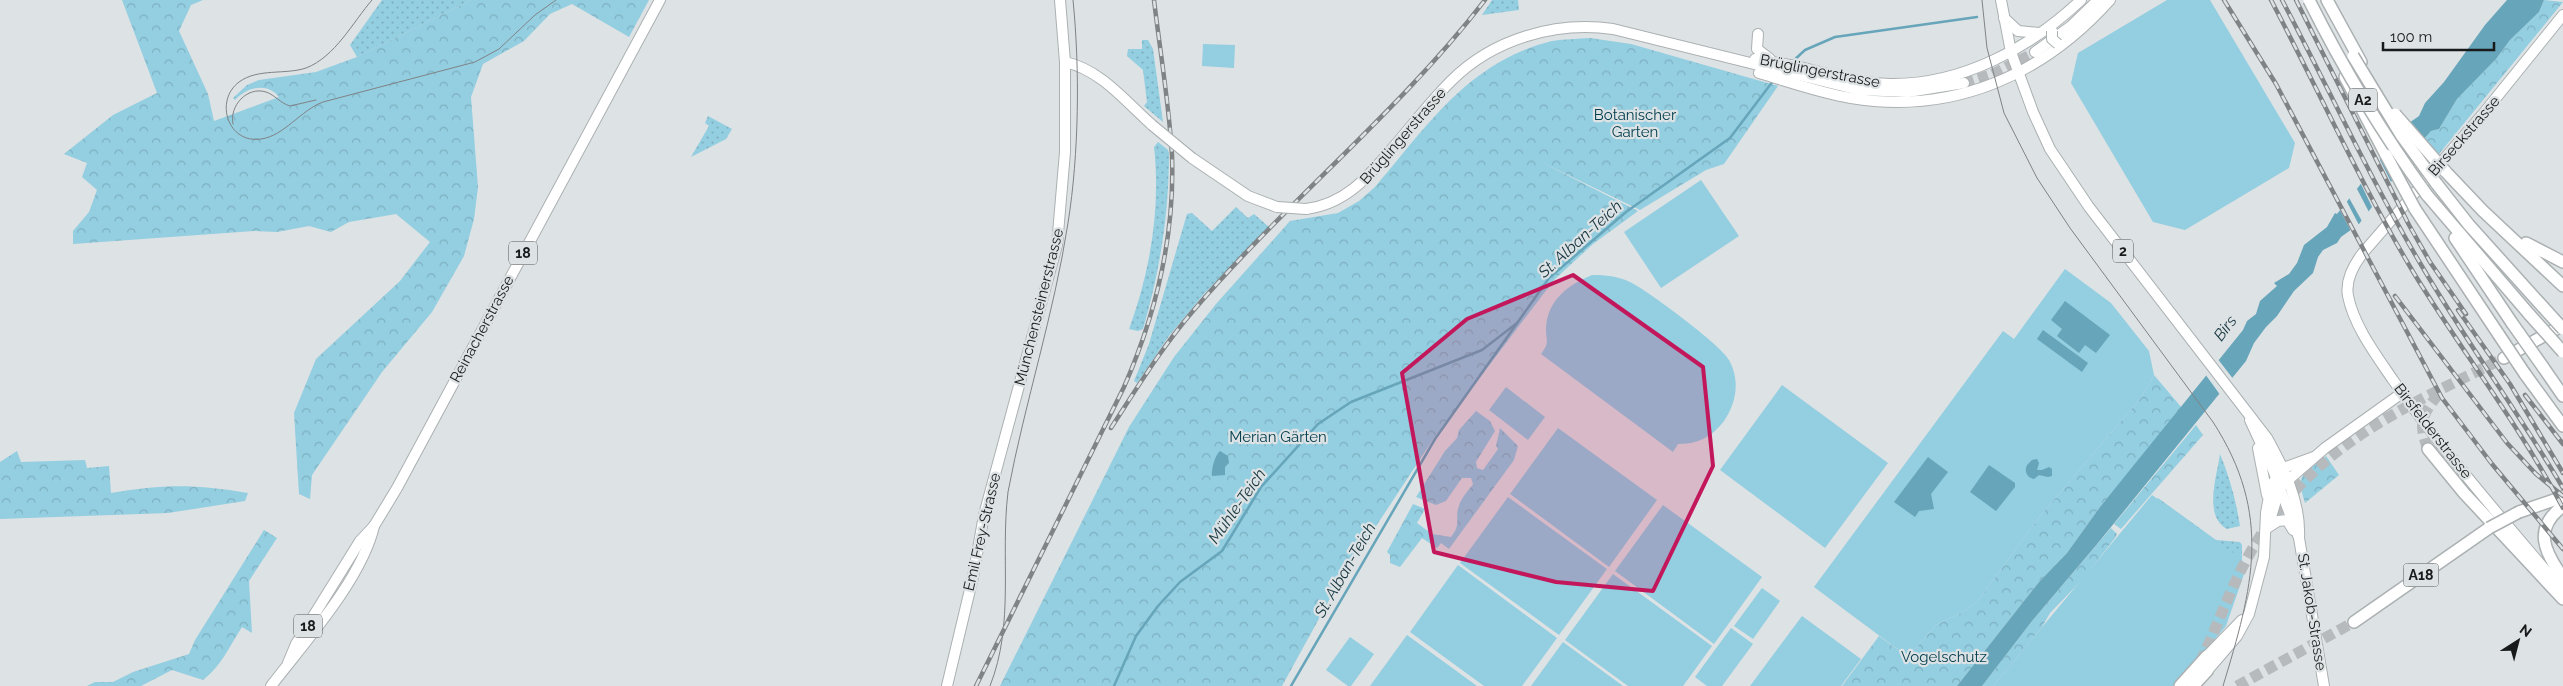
<svg xmlns="http://www.w3.org/2000/svg" width="2563" height="686" viewBox="0 0 2563 686" font-family="Raleway,sans-serif">
	<defs>
		<pattern id="grass-dots" width="8" height="8" patternUnits="userSpaceOnUse" patternTransform="scale(1.25)"><rect width="8" height="8" fill="#93cee1"/><path d="M2 2h.1M6 6h.1" fill="none" stroke="#7eb0c0" stroke-width="1.8" stroke-linecap="round"/></pattern>
		<pattern id="forest-crowns" width="20" height="18" patternUnits="userSpaceOnUse" patternTransform="scale(1.25)"><rect width="20" height="18" fill="#93cee1"/><path d="M2 6a3 3 0 1 1 6 0M12 15a3 3 0 1 1 6 0" fill="none" stroke="#7eb0c0"/></pattern>
	</defs>
	<rect width="100%" height="100%" fill="#dde2e4"/>
	<!-- grass -->
	<g fill="url(#grass-dots)">
		<polygon points="382,0 471,0 357,57 350,45"/>
		<polygon points="1492,0 1518,0 1519,10 1482,15"/>
		<polygon points="1142,40 1148,40 1153,49 1163,122 1144,106 1147,102 1143,70 1127,56 1128,49 1142,49"/>
		<polygon points="708,116 732,129 726,139 691,157 709,126 705,123"/>
		<path d="M 1158,142 L 1168,150 L 1169,153 C 1169,214 1160,271 1143,329 L 1138,331 L 1129,329 C 1150,272 1161,208 1154,147 Z"/>
		<polygon points="1236,207 1248,218 1254,214 1269,227 1203,295 1169,336 1137,383 1134,381 1149,344 1187,214 1192,213 1212,231"/>
		<path d="M 2220,454 C 2230,478 2236,501 2240,526 L 2227,529 C 2203,516 2217,476 2220,454 Z"/>
		<polygon points="2158,498 2216,540 2240,542 2242,545 2242,573 2148,514"/>
	</g>
	<!-- forest -->
	<g fill="url(#forest-crowns)">
		<path d="M 122,0 L 203,0 L 191,5 L 179,31 L 208,94 L 214,121 L 279,97 C 267,81 246,88 235,100 L 233,98 L 247,85 L 259,80 L 316,72 L 357,57 L 471,0 L 649,0 L 629,37 L 572,4 L 550,14 L 524,41 L 483,64 L 471,97 L 478,187 L 474,219 L 464,256 L 432,312 L 382,372 L 312,475 L 310,499 L 299,494 L 294,413 L 316,359 L 400,281 L 430,242 L 396,214 L 349,222 L 331,232 L 309,226 L 277,232 L 254,231 L 73,244 L 73,231 L 89,212 L 97,190 L 82,177 L 87,163 L 64,154 L 113,115 L 157,93 Z"/>
		<polygon points="2544,0 2563,2 2439,154 2423,140 2431,131 2439,129 2457,99 2496,59 2510,40 2539,12"/>
		<path d="M 1590,38 L 1631,44 L 1778,86 L 1724,164 L 1706,170 L 1640,210 L 1539,161 L 1638,211 L 1593,244 L 1554,280 L 1434,438 L 1338,584 L 1282,686 L 1000,686 L 1129,427 L 1174,357 L 1216,304 L 1290,221 L 1338,213 L 1359,201 L 1375,187 C 1427,126 1469,61 1552,41 C 1564,39 1578,39 1590,38 Z"/>
		<polygon points="2154,375 2182,408 2100,507 2067,553 2039,582 1957,686 1842,686 1879,636 1908,657 1936,625 1968,609 1980,598 2040,516 2140,399"/>
		<path d="M 1476,411 L 1490,421 L 1495,431 L 1476,462 L 1477,468 L 1483,470 L 1498,449 L 1496,446 L 1500,428 L 1518,446 L 1514,460 L 1449,549 L 1441,543 L 1437,548 L 1422,538 L 1400,567 L 1390,563 L 1390,555 L 1387,552 L 1413,504 L 1425,509 L 1417,523 L 1432,534 L 1451,537 C 1462,523 1454,519 1459,506 C 1461,498 1468,491 1473,484 L 1471,478 L 1462,478 L 1446,501 L 1436,505 L 1416,497 L 1445,451 L 1457,438 L 1459,430 Z"/>
		<polygon points="2196,425 2203,435 2121,529 2114,524"/>
		<path d="M 17,451 L 21,462 L 85,460 L 87,468 L 109,466 L 111,493 C 163,484 196,484 248,493 L 245,501 L 168,513 L 0,519 L 0,462 Z"/>
		<path d="M 2326,456 L 2339,475 L 2305,503 C 2296,472 2302,476 2326,456 Z"/>
		<polygon points="2111,528 2117,534 2115,538 2082,580 2050,613 2042,627 1993,686 1982,686 2032,621"/>
		<path d="M 264,530 L 277,538 L 249,581 L 252,633 L 242,627 C 229,647 222,665 203,680 L 172,670 L 141,686 L 87,686 L 95,682 L 113,682 L 133,672 L 189,654 L 195,640 Z"/>
	</g>
	<!-- pitch -->
	<g fill="#93cee1">
		<polygon points="2167,0 2210,0 2295,143 2289,168 2185,230 2153,222 2071,83 2078,53"/>
		<polygon points="1203,44 1235,45 1234,68 1202,66"/>
		<polygon points="1701,180 1739,236 1661,288 1624,232"/>
		<polygon points="2065,269 2111,303 2149,351 2154,375 2140,399 2040,516 1980,598 1968,609 1936,625 1908,657 1814,587 2003,331 2014,339"/>
		<path d="M 1592,275 C 1605,275 1618,276 1630,282 C 1647,290 1721,345 1729,360 C 1740,380 1737,402 1724,421 C 1712,437 1698,444 1678,444 L 1673,452 L 1541,354 C 1550,342 1546,342 1546,329 C 1547,300 1568,285 1592,275 Z"/>
		<polygon points="1782,385 1888,463 1825,548 1720,470"/>
		<polygon points="1506,387 1545,417 1528,440 1489,410"/>
		<polygon points="1558,428 1657,500 1609,567 1510,494"/>
		<polygon points="2152,495 2242,559 2244,574 2226,626 2175,686 1993,686"/>
		<polygon points="1508,497 1607,569 1559,635 1460,563"/>
		<polygon points="1663,505 1762,577 1714,644 1615,571"/>
		<polygon points="1458,565 1557,638 1522,686 1484,686 1410,632"/>
		<polygon points="1613,574 1712,646 1683,686 1628,686 1565,640"/>
		<polygon points="1762,588 1780,601 1753,639 1734,626"/>
		<polygon points="1802,616 1861,659 1841,686 1750,686"/>
		<polygon points="1731,628 1753,644 1722,686 1707,686 1695,677"/>
		<polygon points="1407,635 1477,686 1370,686"/>
		<polygon points="1350,637 1374,654 1351,686 1348,686 1326,670"/>
		<polygon points="1563,642 1623,686 1531,686"/>
	</g>
	<!-- water -->
	<g fill="#66a5ba">
		<polygon points="2507,0 2544,0 2539,12 2510,40 2496,59 2457,99 2439,129 2431,131 2423,140 2359,224 2341,237 2337,243 2323,250 2318,257 2313,273 2294,291 2277,316 2266,327 2254,343 2246,361 2098,543 2032,621 1982,686 1957,686 2039,582 2067,553 2100,507 2243,330 2247,321 2256,314 2260,301 2277,286 2274,283 2289,274 2297,263 2304,245 2327,227 2335,213 2337,214 2409,123 2419,116 2425,103 2444,82 2485,25"/>
		<polygon points="2065,301 2110,335 2096,353 2085,345 2079,353 2057,336 2062,329 2051,320"/>
		<polygon points="2043,330 2088,363 2082,372 2037,339"/>
		<path d="M 1220,451 L 1228,456 L 1229,463 L 1225,467 L 1225,475 L 1212,476 C 1211,470 1215,455 1220,451 Z"/>
		<polygon points="1928,457 1948,472 1931,494 1934,509 1919,511 1915,517 1894,502"/>
		<path d="M 2037,459 L 2039,463 L 2037,470 L 2042,470 L 2049,467 L 2052,469 L 2052,476 L 2048,477 L 2039,475 L 2034,479 C 2027,478 2024,471 2027,465 L 2032,460 Z"/>
		<polygon points="1989,465 2015,483 2015,487 1996,511 1970,492"/>
	</g>
	<!-- pier -->
	<g fill="#dde2e4">
		<polygon points="2379,158 2392,184 2373,209 2360,182"/>
		<polygon points="2356,187 2370,214 2363,223 2348,196"/>
		<polygon points="2346,200 2360,227 2352,233 2339,208"/>
		<polygon points="2217,358 2234,380 2221,396 2205,374"/>
	</g>
	<g fill="none" stroke-linecap="round" stroke-linejoin="round">
		<!-- stream -->
		<g stroke="#66a5ba" stroke-width="2.5">
			<polyline points="1791,63 1805,50 1835,37 1977,17"/>
			<polyline points="1114,686 1136,636 1158,606 1180,582 1222,551 1261,487 1318,424 1351,402 1482,350 1517,323"/>
			<polyline points="1291,686 1435,439 1549,278 1626,212 1730,138 1773,81"/>
		</g>
		<!-- major-tunnel -->
		<polyline stroke="#b6babc" stroke-width="10" stroke-dasharray="10 5" stroke-linecap="butt" points="1964,83 1992,74 2035,52"/>
		<!-- highway-tunnel -->
		<g stroke="#b6babc" stroke-width="11" stroke-dasharray="11 5.5" stroke-linecap="butt">
			<path d="M 2428,449 C 2417,421 2423,413 2441,391"/>
			<path d="M 2200,663 C 2219,623 2233,580 2256,543 C 2316,443 2404,408 2504,358"/>
			<polyline points="2237,686 2354,622"/>
		</g>
		<defs>
			<g id="major">
				<path d="M 2001,0 L 2011,52 L 2033,112 L 2050,149 L 2089,207 L 2267,438 C 2284,469 2301,502 2299,538"/>
				<path d="M 2563,15 L 2483,114 L 2362,254 C 2353,266 2345,280 2348,296 C 2354,326 2376,355 2393,380 C 2445,454 2505,522 2563,591"/>
				<polyline points="2004,18 2018,31 2039,33"/>
				<polyline points="1758,34 1757,49 1770,59"/>
				<polyline points="2035,52 2071,26 2098,0"/>
				<path d="M 1755,59 C 1771,62 1787,64 1804,68 C 1832,75 1860,83 1890,84 C 1962,85 2030,48 2081,0"/>
				<path d="M 1065,62 C 1101,70 1125,101 1152,125"/>
				<path d="M 1759,73 C 1790,82 1820,93 1851,98 C 1953,115 2043,75 2110,0"/>
				<polyline points="1192,158 1248,196 1277,207"/>
				<path d="M 1306,209 C 1345,204 1367,178 1391,150 C 1411,127 1430,102 1451,81 C 1493,39 1555,21 1613,29 L 1859,90 L 1908,92 L 1964,83"/>
				<polyline points="2250,420 2273,470 2299,538 2324,686"/>
				<polyline points="2258,448 2267,495"/>
				<polyline points="2269,524 2280,487 2325,448 2402,393"/>
				<polyline points="2267,528 2278,521 2287,520 2293,530"/>
				<polyline points="2207,656 2242,620"/>
				<polyline points="288,663 296,644 360,541 374,526 397,488 660,0"/>
				<polyline points="2207,671 2237,636 2249,614 2264,557 2266,513 2271,485 2286,467 2314,457"/>
				<path d="M 271,686 C 304,643 362,579 374,526"/>
				<polyline points="947,686 973,577 984,515 1057,245 1065,152 1065,62 1060,0"/>
			</g>
			<g id="highway">
				<polyline points="2327,0 2361,62"/>
				<polyline points="2345,77 2386,155"/>
				<polyline points="2445,171 2483,211 2563,286"/>
				<polyline points="2436,183 2469,225 2543,307"/>
				<polyline points="2427,195 2529,314"/>
				<polyline points="2415,209 2499,335"/>
				<polyline points="2455,238 2512,323"/>
				<polyline points="2526,243 2563,262"/>
				<polyline points="2504,358 2563,325"/>
				<polyline points="2543,367 2563,396"/>
				<polyline points="2525,374 2563,426"/>
				<polyline points="2428,449 2464,493 2563,599"/>
				<path d="M 2563,506 C 2532,529 2545,552 2563,578"/>
				<polyline points="2519,512 2563,497"/>
				<polyline points="2354,622 2489,528"/>
				<polyline points="2180,686 2207,656"/>
				<polyline points="2193,686 2207,671"/>
			</g>
		</defs>
		<!-- major casing -->
		<use href="#major" stroke="#abb0b2" stroke-width="12"/>
		<!-- highway casing -->
		<use href="#highway" stroke="#abb0b2" stroke-width="14"/>
		<!-- major -->
		<use href="#major" stroke="#fff" stroke-width="10"/>
		<!-- highway -->
		<use href="#highway" stroke="#fff" stroke-width="11"/>
		<!-- tram -->
		<g stroke="#808385" stroke-width="1">
			<path d="M 372,0 C 353,22 335,57 306,68 C 285,75 258,68 239,82 C 214,101 228,144 261,139 C 284,136 301,110 323,102 L 475,62 L 499,49 L 535,15 L 556,0"/>
			<path d="M 1982,0 L 1987,48 L 2004,113 L 2037,178 L 2070,228 L 2213,422 C 2273,515 2253,587 2223,686"/>
			<path d="M 233,124 C 229,106 247,86 266,92 C 275,95 280,103 290,106 L 316,100"/>
			<path d="M 990,686 C 1015,623 1000,558 1008,492 C 1025,402 1054,314 1068,223 C 1079,154 1080,69 1073,0"/>
		</g>
		<defs>
			<g id="rail">
				<polyline points="2224,0 2276,84 2442,398 2492,464 2563,549"/>
				<path d="M 2271,0 C 2319,91 2362,187 2415,275 C 2463,353 2520,426 2563,508"/>
				<path d="M 2282,0 C 2329,89 2371,181 2423,268 C 2467,343 2519,413 2563,488"/>
				<polyline points="2296,0 2409,225 2430,262 2466,314"/>
				<polyline points="2395,296 2507,443 2536,474 2563,496"/>
				<polyline points="2458,310 2510,384 2563,473"/>
				<polyline points="2525,395 2563,444"/>
				<path d="M 1111,428 C 1137,388 1162,347 1193,311 C 1285,203 1398,113 1485,0"/>
				<path d="M 976,686 L 1124,387 C 1156,314 1175,236 1172,155 C 1169,103 1160,51 1154,0"/>
			</g>
		</defs>
		<!-- rail casing -->
		<use href="#rail" stroke="#808385" stroke-width="4.5"/>
		<!-- rail -->
		<use href="#rail" stroke="#dde2e4" stroke-width="2.5" stroke-dasharray="8" stroke-linecap="butt"/>
		<defs>
			<g id="major-bridge">
				<polyline points="2052,31 2052,39 2058,44"/>
				<polyline points="1152,125 1192,158"/>
				<polyline points="1277,207 1306,209"/>
			</g>
			<g id="highway-bridge">
				<path d="M 2309,0 C 2343,68 2382,133 2427,195"/>
				<polyline points="2353,56 2401,135 2436,183"/>
				<polyline points="2395,114 2445,171"/>
				<polyline points="2386,155 2415,209"/>
				<polyline points="2543,307 2563,329"/>
				<polyline points="2529,314 2563,352"/>
				<polyline points="2512,323 2543,367"/>
				<polyline points="2499,335 2525,374"/>
				<polyline points="2489,528 2519,512"/>
			</g>
		</defs>
		<!-- major-bridge casing -->
		<use href="#major-bridge" stroke="#abb0b2" stroke-width="12" stroke-linecap="butt"/>
		<!-- highway-bridge casing -->
		<use href="#highway-bridge" stroke="#abb0b2" stroke-width="14" stroke-linecap="butt"/>
		<!-- major-bridge -->
		<use href="#major-bridge" stroke="#fff" stroke-width="10"/>
		<!-- highway-bridge -->
		<use href="#highway-bridge" stroke="#fff" stroke-width="11"/>
	</g>
	<!-- marked area -->
	<path fill="#c2185b" fill-opacity="0.2" stroke="#c2185b" stroke-width="4" stroke-linejoin="round" d="M 1573,275 L 1703,367 L 1713,466 L 1653,591 L 1556,582 L 1434,552 L 1402,373 L 1467,319 Z"/>
	<g text-anchor="middle" dominant-baseline="central" stroke-width="4.5" stroke-linejoin="round" paint-order="stroke">
		<!-- shield labels -->
		<g fill="#dde2e4" stroke="#545657" stroke-width="1">
			<rect x="2349" y="88.5" width="28" height="23" rx="4"/>
			<rect x="2113" y="239.5" width="20" height="23" rx="4"/>
			<rect x="509" y="241.5" width="28" height="23" rx="4"/>
			<rect x="2403.5" y="563.5" width="35" height="23" rx="4"/>
			<rect x="294" y="614.5" width="28" height="23" rx="4"/>
		</g>
		<g font-size="14" font-weight="bold" fill="#191a1b">
			<text x="2363" y="100">A2</text>
			<text x="2123" y="251">2</text>
			<text x="523" y="253">18</text>
			<text x="2421" y="575">A18</text>
			<text x="308" y="626">18</text>
		</g>
		<!-- street labels -->
		<g font-size="15" fill="#191a1b" stroke="#dde2e4">
			<text transform="translate(1820 71) rotate(11)">Brüglingerstrasse</text>
			<text transform="translate(1403 136) rotate(-49)">Brüglingerstrasse</text>
			<text transform="translate(2464 136) rotate(-49)">Birseckstrasse</text>
			<text transform="translate(1039 307) rotate(-76)">Münchensteinerstrasse</text>
			<text transform="translate(482 329) rotate(-62)">Reinacherstrasse</text>
			<text transform="translate(2433 431) rotate(52)">Birsfelderstrasse</text>
			<text transform="translate(982 532) rotate(-77)">Emil Frey-Strasse</text>
			<text transform="translate(2312 612) rotate(81)">St. Jakob-Strasse</text>
		</g>
		<!-- park labels -->
		<g font-size="15" fill="#054050" stroke="#dde2e4">
			<text x="1635" y="115">Botanischer<tspan x="1635" dy="17">Garten</tspan></text>
			<text x="1278" y="437">Merian Gärten</text>
			<text x="1944" y="657">Vogelschutz</text>
		</g>
		<!-- water labels -->
		<g font-size="16" font-style="italic" fill="#183741" stroke="#dde2e4">
			<text transform="translate(1580 239) rotate(-42)">St. Alban-Teich</text>
			<text transform="translate(2225 328) rotate(-53)">Birs</text>
			<text transform="translate(1237 506) rotate(-55)">Mühle-Teich</text>
			<text transform="translate(1345 570) rotate(-60)">St. Alban-Teich</text>
		</g>
	</g>
	<!-- north arrow -->
	<g transform="translate(2518 641) rotate(36)" stroke="#dde2e4" stroke-width="4" paint-order="stroke">
	<path d="M0-4L9 19L0 12L-9 19Z" fill="#191a1b"/>
	<text y="-8" font-size="14" font-weight="bold" text-anchor="middle" fill="#191a1b">N</text>
	</g>
	<!-- scale -->
	<path d="M2383 42v8h111v-8" fill="none" stroke="#191a1b" stroke-width="2.5"/>
	<text x="2390" y="42" font-size="15" fill="#191a1b" stroke="#dde2e4" stroke-width="4" paint-order="stroke">100 m</text>
</svg>
